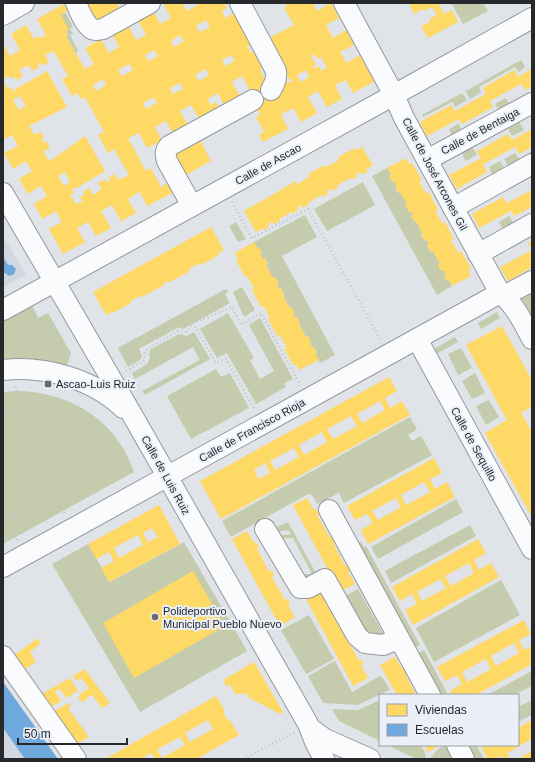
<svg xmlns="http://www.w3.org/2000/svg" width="535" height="762" viewBox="0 0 535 762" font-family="Arial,sans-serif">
	<rect width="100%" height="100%" fill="#e0e3e8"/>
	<!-- built -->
	<g fill="#d1d7e1">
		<polygon points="4,237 26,275 3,287 3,238"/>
		<polygon points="3,682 58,759 3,759"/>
	</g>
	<!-- green -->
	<g fill="#c4ccad">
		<polygon points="451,3 483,3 488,11 463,24"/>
		<polygon points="66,13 73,27 70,29 73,34 70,35 78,51 76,53 66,36 68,35 65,31 68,30 61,15"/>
		<polygon points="521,60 525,67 519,72 515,67 479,87 481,92 470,99 466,91"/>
		<polygon points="462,93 467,100 455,107 452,102 423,117 422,115"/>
		<polygon points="506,98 513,111 455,142 449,129 458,124 462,130 499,110 495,104"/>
		<polygon points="515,115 524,130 512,136 504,121"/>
		<polygon points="468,140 477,155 466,161 458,146"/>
		<polygon points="532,151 532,162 512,173 504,159 515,153 519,159"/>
		<polygon points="500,161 508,175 469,197 464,189 492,174 489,167"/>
		<polygon points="387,168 391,175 389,176 392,182 394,182 397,186 395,187 398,193 400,192 407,204 409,212 411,211 413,215 411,216 414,222 416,221 423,234 421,235 425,241 427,240 429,244 427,246 431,252 433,251 440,263 438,265 441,271 443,270 446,274 444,275 447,281 449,280 452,286 437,295 372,176"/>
		<polygon points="363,182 375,205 327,231 314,209"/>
		<polygon points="532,212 532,222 506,236 499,222 509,216 513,222"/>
		<polygon points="305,215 317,237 282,256 335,355 320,363 315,354 317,353 314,347 312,347 309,343 311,342 308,336 306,337 299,324 300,323 297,317 295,318 283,295 284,294 281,288 279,289 277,284 278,283 275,277 273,278 266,265 268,264 265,258 263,259 260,255 262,253 259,248 257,248 254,242"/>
		<polygon points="236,222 246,239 238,242 229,226"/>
		<polygon points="532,285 532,312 530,313 518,292"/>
		<polygon points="242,287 255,310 244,317 233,292"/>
		<polygon points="226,289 228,292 225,294 230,303 183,329 179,327 139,349 142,356 140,360 128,367 118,348"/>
		<polygon points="32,305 38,318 48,313 71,353 66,368 3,361 3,321"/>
		<polygon points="497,312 500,318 481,329 478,323"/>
		<polygon points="228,313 254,358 250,360 260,379 274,371 249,325 260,318 293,379 284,383 286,387 256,404 227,353 217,358 200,329"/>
		<polygon points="194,332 210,359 145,395 142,391 200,360 193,347 135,379 132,373 147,364 150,358 149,354 150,350 179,334 187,336"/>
		<polygon points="455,337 458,342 434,355 432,350"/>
		<polygon points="461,348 472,368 458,375 448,354"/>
		<polygon points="216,369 221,377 230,373 249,408 191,439 167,396"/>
		<polygon points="475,373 485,393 472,399 462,381"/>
		<path d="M 16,391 C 59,391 102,411 124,450 C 128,457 131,464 134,472 L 3,544 L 3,392 Z"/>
		<polygon points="489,400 499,417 486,425 476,406"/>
		<path d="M 410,417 L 417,429 L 408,435 L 412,441 L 421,436 L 432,455 L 344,503 L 339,493 L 317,504 C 315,500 313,494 308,494 L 231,537 L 222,521 Z"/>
		<polygon points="456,499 463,512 378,559 371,547"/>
		<polygon points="288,522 318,577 301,579 300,574 312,574 293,538 279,539 279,536 291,534 288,530 276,532 274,528"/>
		<polygon points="470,525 476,536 391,583 385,571"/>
		<polygon points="184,542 247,651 140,712 52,564 88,544 110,582"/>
		<polygon points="361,542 364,547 366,546 420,645 411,650 357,545"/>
		<polygon points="501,580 520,615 434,662 416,628"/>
		<polygon points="358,589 384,635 376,635 365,633 343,597"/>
		<polygon points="309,615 334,659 306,674 281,630"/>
		<polygon points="424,650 448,695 435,695 414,655"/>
		<polygon points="335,661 352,692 380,676 382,677 389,688 389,690 358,705 323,703 308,676"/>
		<polygon points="532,671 532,686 514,695 487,695"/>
		<polygon points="380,700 380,741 339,721 332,709 358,710"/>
		<polygon points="532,700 532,715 518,722 518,707"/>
		<path d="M 387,745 L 420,745 C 423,749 427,754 425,759 L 416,759 Z"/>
		<polygon points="446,745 447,745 455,759 430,759 438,749"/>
		<polygon points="463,745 476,745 484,759 470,759"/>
	</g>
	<!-- homes -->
	<g fill="#ffd966" fill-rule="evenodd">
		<polygon points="84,3 117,3 120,9 95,22"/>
		<path d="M 165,3 L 182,3 L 187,11 L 198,5 L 196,3 L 224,3 L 227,8 L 222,11 L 225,18 L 235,12 L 253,44 L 247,47 L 251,53 L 256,50 L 265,67 L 260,70 L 274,96 L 284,91 L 280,84 L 286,80 L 288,83 L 292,81 L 291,79 L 289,79 L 267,39 L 294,25 L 284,8 L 287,7 L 285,3 L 313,3 L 317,11 L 331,3 L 339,18 L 326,25 L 333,38 L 346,30 L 354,45 L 340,52 L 344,58 L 346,63 L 360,55 L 375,81 L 353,93 L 346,80 L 335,85 L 342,99 L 327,107 L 318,91 L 308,97 L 317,113 L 301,122 L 293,108 L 281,114 L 288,129 L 263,142 L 259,135 L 264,132 L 256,117 L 260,114 L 249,93 L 251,93 L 242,76 L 232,82 L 241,98 L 225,107 L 218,93 L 213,96 L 207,99 L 211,105 L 216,102 L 220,109 L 200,120 L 191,105 L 180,111 L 189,127 L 174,135 L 166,121 L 155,127 L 162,141 L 147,148 L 139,133 L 128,138 L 146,171 L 151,168 L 161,187 L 169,182 L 174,192 L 147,206 L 140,192 L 134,195 L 128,199 L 136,213 L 121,221 L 112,205 L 101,211 L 111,228 L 96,236 L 88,222 L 77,228 L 85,242 L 63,254 L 49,229 L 62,222 L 56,211 L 42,219 L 34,204 L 47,196 L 41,186 L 28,194 L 19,179 L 32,171 L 26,161 L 13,169 L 4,153 L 18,146 L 12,135 L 3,140 L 3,81 L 8,89 L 12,87 L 14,92 L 16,90 L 16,89 L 47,71 L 67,107 L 29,126 L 35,135 L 41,132 L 44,137 L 42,139 L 44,143 L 46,141 L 50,148 L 44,151 L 46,156 L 49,161 L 56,157 L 85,136 L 105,171 L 75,189 L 74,187 L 72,189 L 74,193 L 70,195 L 76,204 L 83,201 L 80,197 L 85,194 L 83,192 L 89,188 L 93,195 L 102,189 L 98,183 L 105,179 L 107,182 L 111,180 L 109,177 L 115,174 L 118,180 L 123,177 L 124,178 L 129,175 L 114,149 L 108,153 L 98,135 L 104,132 L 85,97 L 81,99 L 77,93 L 72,96 L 62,79 L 68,76 L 54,51 L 45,55 L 49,62 L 42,66 L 41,63 L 37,65 L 39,67 L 32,71 L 29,65 L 19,70 L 23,76 L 17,80 L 15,77 L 11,79 L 9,76 L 3,79 L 3,44 L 10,56 L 20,50 L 11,34 L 26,25 L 34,39 L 39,36 L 41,38 L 46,35 L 37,19 L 64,4 L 68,11 L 61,15 L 69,30 L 65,31 L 68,36 L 66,36 L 85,69 L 94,64 L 85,48 L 101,39 L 109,53 L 119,47 L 112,33 L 127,24 L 136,40 L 146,35 L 137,18 L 153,10 L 160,24 L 171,18 L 164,4 ZM 206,20 L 210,27 L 200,32 L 196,26 ZM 180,35 L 184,41 L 174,47 L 171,41 ZM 154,50 L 158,56 L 148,61 L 145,55 ZM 314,54 L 317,59 L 321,57 L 327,67 L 321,71 L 319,66 L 314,69 L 313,66 L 316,65 L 311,56 ZM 231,55 L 235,61 L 225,66 L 222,60 ZM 129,64 L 133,70 L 122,76 L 118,70 ZM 206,69 L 209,75 L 199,81 L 195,75 ZM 306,70 L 309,77 L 300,82 L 297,75 ZM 103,79 L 106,85 L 96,91 L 93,85 ZM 180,83 L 183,89 L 173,94 L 170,88 ZM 20,96 L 26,106 L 19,110 L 13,100 ZM 154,97 L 157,103 L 146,109 L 143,103 ZM 65,172 L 70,182 L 64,186 L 58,176 Z"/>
		<polygon points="409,3 438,3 444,14 452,10 458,22 428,38 421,26 430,22 429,19 437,15 432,7 424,11 423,9 414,14"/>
		<polygon points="532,69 532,86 525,90 521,84 490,101 493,107 462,124 459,119 427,136 420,122 451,105 455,111 486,94 483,88 514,70 518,77"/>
		<polygon points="532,129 532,147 519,154 515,147 484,164 483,165 487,172 457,189 449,175 481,158 477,151 508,134 512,140"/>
		<polygon points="200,140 211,161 184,176 175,158 177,152"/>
		<polygon points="362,147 373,165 366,169 368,171 361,175 360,172 356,175 357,177 351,180 350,178 343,182 337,186 338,188 332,191 331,189 326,191 328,194 322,197 321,195 308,203 309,204 303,208 301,205 297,208 298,210 292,214 291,212 285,216 279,219 280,221 274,224 272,222 268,224 269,227 263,230 262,229 256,232 244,211 296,181 298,184 310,176 308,174 325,165 326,167 339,160 338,157 355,148 356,150"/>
		<polygon points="406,158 409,164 412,163 422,180 419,181 426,194 429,192 438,210 435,211 442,223 445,222 454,239 451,240 458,253 461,251 471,268 468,270 471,276 452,286 449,280 447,281 444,275 446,274 443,270 441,271 438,265 440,263 436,257 433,251 431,252 427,245 429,244 427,240 425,241 421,235 423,234 416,221 414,222 411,216 413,215 411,211 409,212 405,205 407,204 400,192 399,193 395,187 397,186 394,182 393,182 389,176 391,175 387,168"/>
		<polygon points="532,190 532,207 514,216 511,211 479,228 472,214 503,197 507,203"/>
		<polygon points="211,227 224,250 218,253 219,255 201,265 200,263 189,269 190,271 168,283 167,281 163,284 164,285 142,297 141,296 130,301 131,303 113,313 112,312 106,315 93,292"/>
		<polygon points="532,241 532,267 508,281 500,267 532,250 528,243"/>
		<polygon points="254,242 257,248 259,247 262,254 260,255 263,259 265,258 268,264 266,265 270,272 273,278 275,277 279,283 277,284 279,289 281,288 284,294 283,295 289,308 291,306 295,313 293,314 295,318 297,317 300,323 299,324 306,337 308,336 311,342 309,343 312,347 314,347 317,353 315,354 319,360 299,370 296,364 294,366 284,349 287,348 280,335 277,336 268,319 270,318 264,306 261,307 252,290 254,288 247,276 245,277 236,260 238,259 235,253"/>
		<polygon points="502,326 532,380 532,407 521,413 532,432 532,517 485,433 507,420 466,345"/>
		<path d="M 389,377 L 397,391 L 385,398 L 390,408 L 402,401 L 410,415 L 221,519 L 200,481 ZM 380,401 L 385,410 L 362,423 L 357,414 ZM 351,416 L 357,426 L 333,439 L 327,429 ZM 322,432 L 327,442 L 304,455 L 299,445 ZM 294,448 L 299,457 L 275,470 L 270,461 ZM 265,463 L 270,473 L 259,479 L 254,470 Z"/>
		<path d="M 434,458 L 442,473 L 430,479 L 435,489 L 447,482 L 455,497 L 368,544 L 361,530 L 373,523 L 367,514 L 355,520 L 347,506 ZM 424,482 L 430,492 L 406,505 L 401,495 ZM 396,498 L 401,507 L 378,520 L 372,511 Z"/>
		<polygon points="307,498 314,510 316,509 319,514 317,515 330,538 332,537 335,542 333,543 345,566 348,565 350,570 348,572 355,584 340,592 293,505"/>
		<path d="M 159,505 L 180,544 L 109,582 L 101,568 L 114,561 L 109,552 L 96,559 L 88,544 ZM 152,528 L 158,537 L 148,542 L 143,533 ZM 138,535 L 143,545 L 119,558 L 114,548 Z"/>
		<polygon points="247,531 254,543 256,542 259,547 257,548 269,572 272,570 274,576 272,577 285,600 288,599 290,604 288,605 295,617 280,626 232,539"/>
		<path d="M 478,539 L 486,553 L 474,560 L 479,570 L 491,563 L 499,577 L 413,625 L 405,610 L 417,604 L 412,594 L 400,601 L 392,587 ZM 469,563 L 474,573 L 451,586 L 445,576 ZM 440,579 L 446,588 L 422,601 L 417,592 Z"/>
		<polygon points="193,571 225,626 134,678 103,623"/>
		<polygon points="320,591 327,604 329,602 332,608 330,609 343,632 345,631 348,636 346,637 359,661 361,659 364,664 361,665 368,678 353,686 306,599"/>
		<path d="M 524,620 L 531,634 L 519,640 L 524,650 L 532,646 L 532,664 L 476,695 L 452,695 L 450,691 L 462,684 L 457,675 L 445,681 L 437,667 ZM 514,643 L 519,653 L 496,666 L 491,656 ZM 486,659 L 491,669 L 467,682 L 462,672 Z"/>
		<polygon points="38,638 40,644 30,652 36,662 23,670 13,656"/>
		<polygon points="395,657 402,669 404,668 407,673 405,674 416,695 397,695 380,665"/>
		<polygon points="254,662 283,712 280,714 249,698 246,693 242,695 241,693 236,695 230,685 227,687 223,680"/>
		<polygon points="85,669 97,686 110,703 102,708 92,695 85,699 86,700 82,702 78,698 81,695 80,694 89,688 81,678 77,681 73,676"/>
		<polygon points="70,678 78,691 66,698 60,689 55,691 61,701 49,708 40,695"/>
		<path d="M 216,696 L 225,711 L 223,712 L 228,721 L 230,720 L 239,735 L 210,751 L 197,759 L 155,759 L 151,753 L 140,759 L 105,759 ZM 208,720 L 213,729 L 190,742 L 185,733 ZM 180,737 L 185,745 L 162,758 L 157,749 Z"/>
		<polygon points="69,703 71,706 68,708 89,737 75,745 52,712"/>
		<polygon points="532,720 532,743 530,740 507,753 510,759 503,759 502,756 495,759 488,759 482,748 487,745 518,745 518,728"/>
		<polygon points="424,745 440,745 428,752"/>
		<polygon points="532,751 532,759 518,759 523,756"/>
	</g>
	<!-- schools -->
	<g fill="#6fa8dc">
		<polygon points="3,257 8,265 12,265 16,269 14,274 9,276 5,273 3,274"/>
		<polygon points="3,682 58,759 25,759 3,728"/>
	</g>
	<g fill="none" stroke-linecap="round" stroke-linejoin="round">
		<defs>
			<g id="minor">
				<path d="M 76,3 C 79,10 87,31 96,30 C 99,30 101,29 103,29 L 150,3"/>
				<path d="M 240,3 L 276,71 C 277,79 275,84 271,90"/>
				<path d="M 344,3 L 394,95 L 404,118 L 500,293 C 514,303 524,324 532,339"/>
				<polyline points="3,15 24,3"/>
				<polyline points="427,160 532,103"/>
				<polyline points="3,193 134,418 308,724 315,742 324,759"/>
				<path d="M 192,206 L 167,161 C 165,154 165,151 169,146 L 253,100"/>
				<polyline points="453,208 532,164"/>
				<polyline points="478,254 532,224"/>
				<polyline points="506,297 513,291 532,281"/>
				<polyline points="3,310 394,95 532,18"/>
				<polyline points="417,339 532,549"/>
				<path d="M 3,370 C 44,365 93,379 123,408"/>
				<polyline points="329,510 430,695"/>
				<polyline points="265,529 300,588 308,588 325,579 357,636 365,643 383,645 393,641 398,637"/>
				<polyline points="3,567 500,293"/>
				<polyline points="3,656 76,759"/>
				<polyline points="310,728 325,739 370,759"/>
				<polyline points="457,745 464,759"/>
			</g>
		</defs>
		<!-- minor casing -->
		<use href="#minor" stroke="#96989c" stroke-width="22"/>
		<!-- path -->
		<g stroke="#c1c2c4" stroke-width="2.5" stroke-dasharray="1 3" stroke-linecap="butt">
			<polyline points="232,202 252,238 308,209 381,341"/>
			<polyline points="193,323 216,363 226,359 255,410"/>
			<polyline points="126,371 139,364 144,360 145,351 178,331 186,332 193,323 232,307 241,325 261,313 300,385"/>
			<polyline points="3,413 20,410 16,386"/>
			<polyline points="3,513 13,513"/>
			<polyline points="17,540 12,528 13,513 16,508 26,499 42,496 55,501 65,514"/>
			<polyline points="244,759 295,732"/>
		</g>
		<!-- minor -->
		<use href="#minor" stroke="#fafbfc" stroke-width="20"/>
	</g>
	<!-- markers -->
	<g fill="#67696e" stroke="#eaeff8" stroke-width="1.5">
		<rect x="44" y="380" width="8" height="8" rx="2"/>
		<circle cx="155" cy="617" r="4"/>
	</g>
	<g text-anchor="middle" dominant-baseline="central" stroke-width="4" stroke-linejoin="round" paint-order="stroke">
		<!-- street labels -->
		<g font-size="11" fill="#26282c" stroke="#eaeff8">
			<text transform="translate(480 131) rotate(-28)">Calle de Bentaiga</text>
			<text transform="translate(268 164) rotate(-29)">Calle de Ascao</text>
			<text transform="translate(435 174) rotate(62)">Calle de José Arcones Gil</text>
			<text transform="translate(252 430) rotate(-29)">Calle de Francisco Rioja</text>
			<text transform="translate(474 444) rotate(61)">Calle de Sequillo</text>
			<text transform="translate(166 475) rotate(61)">Calle de Luis Ruiz</text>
		</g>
		<!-- poi labels -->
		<g font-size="11" fill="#26282c" stroke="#eaeff8" text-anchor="start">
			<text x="56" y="384">Ascao-Luis Ruiz</text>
			<text x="163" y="611">Polideportivo<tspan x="163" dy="13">Municipal Pueblo Nuevo</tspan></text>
		</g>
	</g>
	<!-- border -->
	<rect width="535" height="762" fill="none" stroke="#26282c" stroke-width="8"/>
	<!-- legend -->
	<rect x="379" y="694" width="140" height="52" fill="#eaeff8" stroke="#9c9fa6"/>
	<rect x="387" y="704" width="20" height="12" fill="#ffd966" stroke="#9c9fa6"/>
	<text x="415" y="714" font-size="12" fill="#26282c">Viviendas</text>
	<rect x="387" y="724" width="20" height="12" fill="#6fa8dc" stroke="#9c9fa6"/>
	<text x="415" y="734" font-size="12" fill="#26282c">Escuelas</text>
	<!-- scale -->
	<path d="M18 738v6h109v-6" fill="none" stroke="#26282c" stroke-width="2"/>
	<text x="24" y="738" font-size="12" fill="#26282c" stroke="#eaeff8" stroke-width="3" paint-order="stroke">50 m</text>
</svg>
